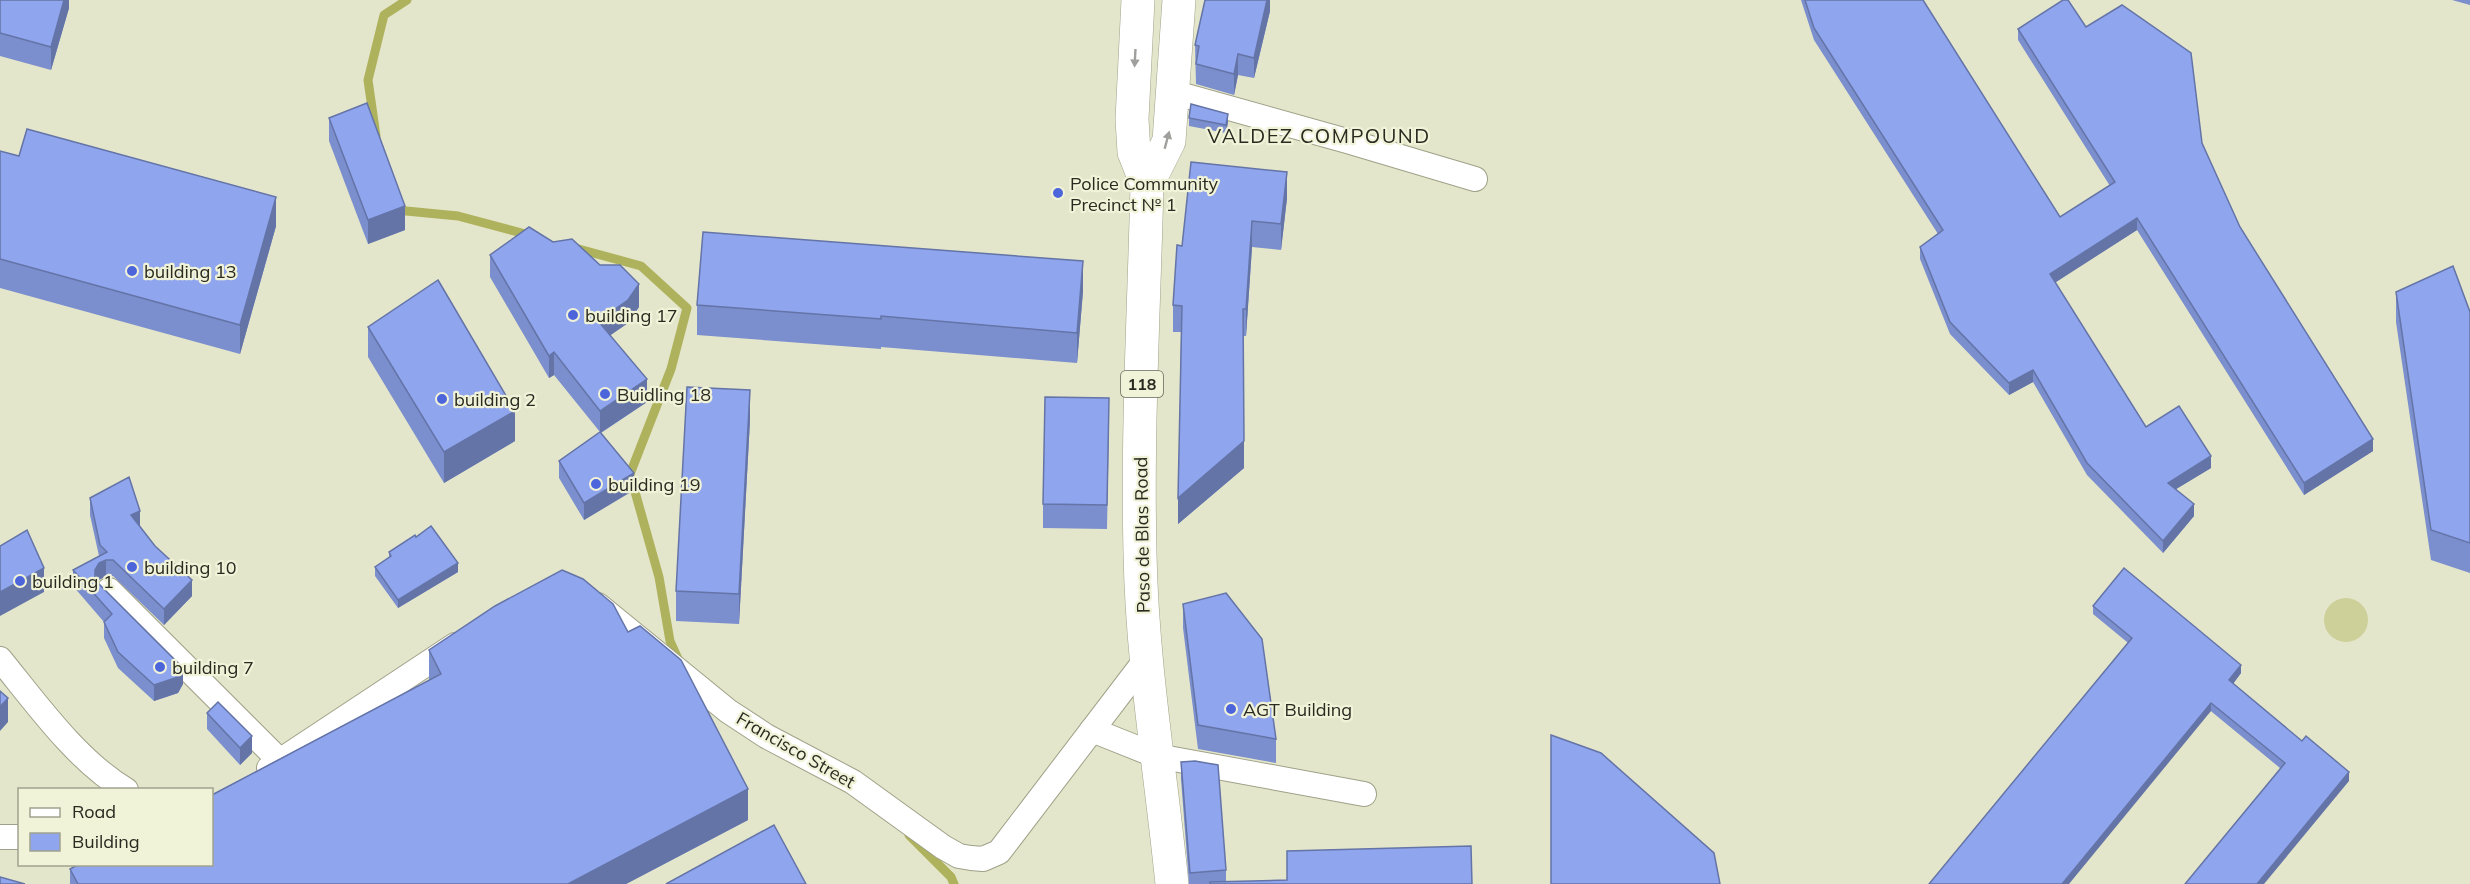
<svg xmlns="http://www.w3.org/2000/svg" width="2470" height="884" viewBox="0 0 2470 884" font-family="Mulish,sans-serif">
	<rect width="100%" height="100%" fill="#e4e6cb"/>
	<!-- green -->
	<circle fill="#cdd099" cx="2346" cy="620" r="22"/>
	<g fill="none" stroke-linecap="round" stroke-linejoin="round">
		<!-- stream -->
		<g stroke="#afb25c" stroke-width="9">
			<polyline points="376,136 368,80 384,15 407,0"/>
			<polyline points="395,207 396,210 458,216 533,236"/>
			<polyline points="575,248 641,266 687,308 671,369 630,474 659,577 670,641 680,663"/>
			<polyline points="909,835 951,877 954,884"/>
		</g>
		<defs>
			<g id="street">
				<polyline points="1172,92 1347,141 1475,179"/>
				<polyline points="109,590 280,761"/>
				<polyline points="598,605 728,711 766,736 853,782 943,847 959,856 971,858 983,859 999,852 1147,658"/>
				<path d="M 0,659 C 36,703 76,760 126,790"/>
				<polyline points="1092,730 1157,756 1364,794"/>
				<polyline points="269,768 455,645"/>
				<polyline points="0,837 20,837"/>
			</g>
			<g id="primary">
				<path d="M 1138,0 L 1132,119 L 1134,152 L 1147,185 C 1144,307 1137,431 1140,553 C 1142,664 1161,774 1172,884"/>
				<polyline points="1147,185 1169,141 1179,0"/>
			</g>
		</defs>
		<!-- street casing -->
		<use href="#street" stroke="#9fa188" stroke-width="26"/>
		<!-- primary casing -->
		<use href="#primary" stroke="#9fa188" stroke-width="34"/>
		<!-- street -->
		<use href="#street" stroke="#fff" stroke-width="24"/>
		<!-- primary -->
		<use href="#primary" stroke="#fff" stroke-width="33"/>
	</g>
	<!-- wall -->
	<g fill="#7b8ecd">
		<polygon points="0,0 69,0 69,8 51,70 0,56"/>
		<polygon points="1270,0 1270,11 1254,78 1238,75 1234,95 1196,84 1195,45"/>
		<polygon points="1801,0 1923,0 2060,217 2110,186 2018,40 2018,29 2086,27 2202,143 2240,227 2373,451 2304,495 2137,230 2055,282 2146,427 2211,468 2176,489 2194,516 2163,553 2087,475 2033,382 2009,395 1950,334 1920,259 1920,247 1938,234 1814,40"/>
		<polygon points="2452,0 2470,0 2470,5"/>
		<polygon points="329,118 405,230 368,244 329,141"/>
		<polygon points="1189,118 1228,122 1226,133 1189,126"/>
		<polygon points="0,151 276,226 240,354 0,288"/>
		<polygon points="1287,198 1281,250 1252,247 1246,336 1243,336 1244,468 1178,524 1181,332 1173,332 1173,305 1182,246"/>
		<polygon points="553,242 639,307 628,323 610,335 647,402 601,433 634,490 584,520 559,478 559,461 600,432 554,375 549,378 490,277 490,255"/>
		<polygon points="1083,291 1077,363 881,347 881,349 697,335 697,305"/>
		<polygon points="2396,292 2470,312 2470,573 2431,560 2396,322"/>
		<polygon points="368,327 515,441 444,483 368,357"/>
		<polygon points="750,420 739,624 676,621 676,591"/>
		<polygon points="1109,422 1107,529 1043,528 1043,504"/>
		<polygon points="90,498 140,527 192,596 164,625 113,576 106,576 99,580 98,582 183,684 178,693 154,701 118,668 104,638 104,622 73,586 73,570 99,556 90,515"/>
		<polygon points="416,537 458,572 398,608 375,576 375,567 389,558 389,552"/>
		<polygon points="1183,604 1276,739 1276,763 1198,749 1183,628"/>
		<polygon points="2093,606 2241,673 2233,684 2349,781 2280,768 2093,614"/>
		<polygon points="628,632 748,820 626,884 70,884 70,869 429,680 429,650"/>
		<polygon points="207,713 252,753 240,765 207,729"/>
		<polygon points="1181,762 1226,870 1226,882 1287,880 1287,851 1472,884 1189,884 1181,779"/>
	</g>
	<!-- shaded-wall -->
	<g fill="#6474a7">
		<polygon points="64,0 69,0 69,8 51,70 51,47"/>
		<polygon points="1267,0 1270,0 1270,11 1254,78 1254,58"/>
		<polygon points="1238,54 1238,75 1234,95 1234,74"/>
		<polygon points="1228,114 1228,122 1226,133 1226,125"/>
		<polygon points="1287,172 1287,198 1281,250 1281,224"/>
		<polygon points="276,197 276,226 240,354 240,325"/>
		<polygon points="405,206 405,230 368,244 368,220"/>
		<polygon points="2137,218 2137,230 2050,286 2050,274"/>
		<polygon points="1252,221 1252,247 1246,336 1246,309"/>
		<polygon points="1083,261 1083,291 1077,363 1077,333"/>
		<polygon points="639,284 639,307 628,323 598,344 598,321"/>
		<polygon points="554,352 554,375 549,378 549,356"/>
		<polygon points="2033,370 2033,382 2009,395 2009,383"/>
		<polygon points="647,379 647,402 600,433 600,411"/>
		<polygon points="750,390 750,420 739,624 739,594"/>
		<polygon points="515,411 515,441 444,483 444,452"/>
		<polygon points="2373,439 2373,451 2304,495 2304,483"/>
		<polygon points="1244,441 1244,468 1178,524 1178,498"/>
		<polygon points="2211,456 2211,468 2168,494 2168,483"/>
		<polygon points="634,473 634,490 584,520 584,503"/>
		<polygon points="2194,504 2194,516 2163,553 2163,541"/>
		<polygon points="140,511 140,527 131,515"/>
		<polygon points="106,560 106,576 99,580 95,586 95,570 99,563"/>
		<polygon points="458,563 458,572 398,608 398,600"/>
		<polygon points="44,568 44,592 0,616 0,592"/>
		<polygon points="192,580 192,596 164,625 164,609"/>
		<polygon points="2241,665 2241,673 2229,689 2229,680"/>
		<polygon points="183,668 183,684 178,693 154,701 154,685"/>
		<polygon points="8,698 8,722 0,731 0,707"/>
		<polygon points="2211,703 2211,711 2069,884 2062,884"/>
		<polygon points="252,736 252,753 240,765 240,748"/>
		<polygon points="2349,772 2349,781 2264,884 2257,884"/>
		<polygon points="748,789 748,820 626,884 568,884"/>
	</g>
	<!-- building -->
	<g fill="#8fa5ee" stroke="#6474a7" stroke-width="1.5">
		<polygon points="0,0 64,0 51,47 0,33"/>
		<polygon points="1205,0 1267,0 1254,58 1238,54 1234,74 1196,64 1199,46 1195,45"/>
		<polygon points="1805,0 1923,0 2060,217 2115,182 2018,29 2063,0 2068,0 2086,27 2122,5 2191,53 2202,143 2240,227 2373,439 2304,483 2137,218 2050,274 2146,427 2179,406 2211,456 2168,483 2194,504 2163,541 2087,463 2033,370 2009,383 1950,322 1920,247 1943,230 1814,28"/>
		<polygon points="367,103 405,206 368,220 329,118"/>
		<polygon points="1191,104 1228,114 1226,125 1189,118"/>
		<polygon points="27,129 276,197 240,325 0,259 0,151 19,156"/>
		<polygon points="1191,162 1287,172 1281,224 1252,221 1246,309 1243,309 1244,441 1178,498 1182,306 1173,305 1177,245 1182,246"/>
		<polygon points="529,227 553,242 572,239 600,265 620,265 639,284 628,300 598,321 647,379 600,411 554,352 549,356 490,255"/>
		<polygon points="703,232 1083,261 1077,333 881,316 881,319 697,305"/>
		<polygon points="2453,266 2470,312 2470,543 2431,530 2396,292"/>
		<polygon points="438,280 515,411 444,452 368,327"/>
		<polygon points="687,387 750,390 739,594 676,591"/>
		<polygon points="1045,397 1109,398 1107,505 1043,504"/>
		<polygon points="600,432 634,473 584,503 559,461"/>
		<polygon points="129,477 140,511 131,515 155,546 192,580 164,609 113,560 106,560 99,563 95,570 95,577 99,584 183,668 178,677 154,685 118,652 104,622 112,614 73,570 107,552 100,545 90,498"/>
		<polygon points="431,526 458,563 398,600 375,567 391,556 389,552 415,535 416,537"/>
		<polygon points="27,530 44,568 0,592 0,546"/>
		<polygon points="2124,568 2241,665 2229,680 2302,741 2306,736 2349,772 2257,884 2185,884 2285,763 2211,703 2062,884 1929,884 2132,638 2093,606"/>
		<polygon points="562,570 583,579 613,604 628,632 640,626 681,660 748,789 568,884 78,884 70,869 79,864 212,864 212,795 441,674 429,650 495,606"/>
		<polygon points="1226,593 1262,639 1276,739 1198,725 1183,604"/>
		<polygon points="0,691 8,698 0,707"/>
		<polygon points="218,702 252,736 240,748 207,713"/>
		<polygon points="1551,735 1601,753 1714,853 1720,884 1551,884"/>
		<polygon points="1195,761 1218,765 1226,870 1190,873 1181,762"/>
		<polygon points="774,825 806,884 666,884"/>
		<polygon points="1471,846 1472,884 1210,884 1210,882 1287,880 1287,851"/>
		<polygon points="0,877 25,884 0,884"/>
	</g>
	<!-- one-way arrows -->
	<defs><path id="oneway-solid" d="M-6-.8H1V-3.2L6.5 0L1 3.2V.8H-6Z" transform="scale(1.5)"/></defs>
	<g fill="#9f9f9b">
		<use href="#oneway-solid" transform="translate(1135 58) rotate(93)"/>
		<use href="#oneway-solid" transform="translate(1167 140) rotate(-75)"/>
	</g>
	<!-- markers -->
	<g fill="#4d65da" stroke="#f1f3d8" stroke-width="2">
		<circle cx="1058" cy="193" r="6"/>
		<circle cx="132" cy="271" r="6"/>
		<circle cx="573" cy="315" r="6"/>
		<circle cx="605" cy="394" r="6"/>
		<circle cx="442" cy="399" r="6"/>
		<circle cx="596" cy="484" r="6"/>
		<circle cx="132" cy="567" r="6"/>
		<circle cx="20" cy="581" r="6"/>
		<circle cx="160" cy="667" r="6"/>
		<circle cx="1231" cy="709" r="6"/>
	</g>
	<g text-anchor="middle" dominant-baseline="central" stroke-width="4.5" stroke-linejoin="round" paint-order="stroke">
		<!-- shield labels -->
		<rect fill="#f1f3d8" stroke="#656657" stroke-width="1.5" x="1121" y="371" width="42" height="26" rx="4.5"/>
		<g font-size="16" font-weight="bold" fill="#292a20">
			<text x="1142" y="384">118</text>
		</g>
		<!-- poi labels -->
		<g font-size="18" fill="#292a20" stroke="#f1f3d8" text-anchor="start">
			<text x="1070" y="183">Police Community<tspan x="1070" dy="21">Precinct № 1</tspan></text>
			<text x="144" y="271">building 13</text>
			<text x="585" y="315">building 17</text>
			<text x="617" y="394">Buidling 18</text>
			<text x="454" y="399">building 2</text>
			<text x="608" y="484">building 19</text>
			<text x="144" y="567">building 10</text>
			<text x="32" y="581">building 1</text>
			<text x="172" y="667">building 7</text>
			<text x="1243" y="709">AGT Building</text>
		</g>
		<!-- street labels -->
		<g font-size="18" fill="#292a20" stroke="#f1f3d8">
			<text transform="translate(1142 535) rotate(-91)">Paso de Blas Road</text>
			<text transform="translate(796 750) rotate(30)">Francisco Street</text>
		</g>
		<!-- neighbourhood labels -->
		<g font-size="20" letter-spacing="1.5" fill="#292a20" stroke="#f1f3d8">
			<text x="1319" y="135">VALDEZ COMPOUND</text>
		</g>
	</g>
	<!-- legend -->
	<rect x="18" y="788" width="195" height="78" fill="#f1f3d8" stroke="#a1a38e" stroke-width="1.5"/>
	<rect x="30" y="808" width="30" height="9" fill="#ffffff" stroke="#a1a38e" stroke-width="1.5"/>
	<text x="72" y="818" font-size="18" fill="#292a20">Road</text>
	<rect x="30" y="833" width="30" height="18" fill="#8fa5ee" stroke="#a1a38e" stroke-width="1.5"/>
	<text x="72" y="848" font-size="18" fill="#292a20">Building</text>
</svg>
